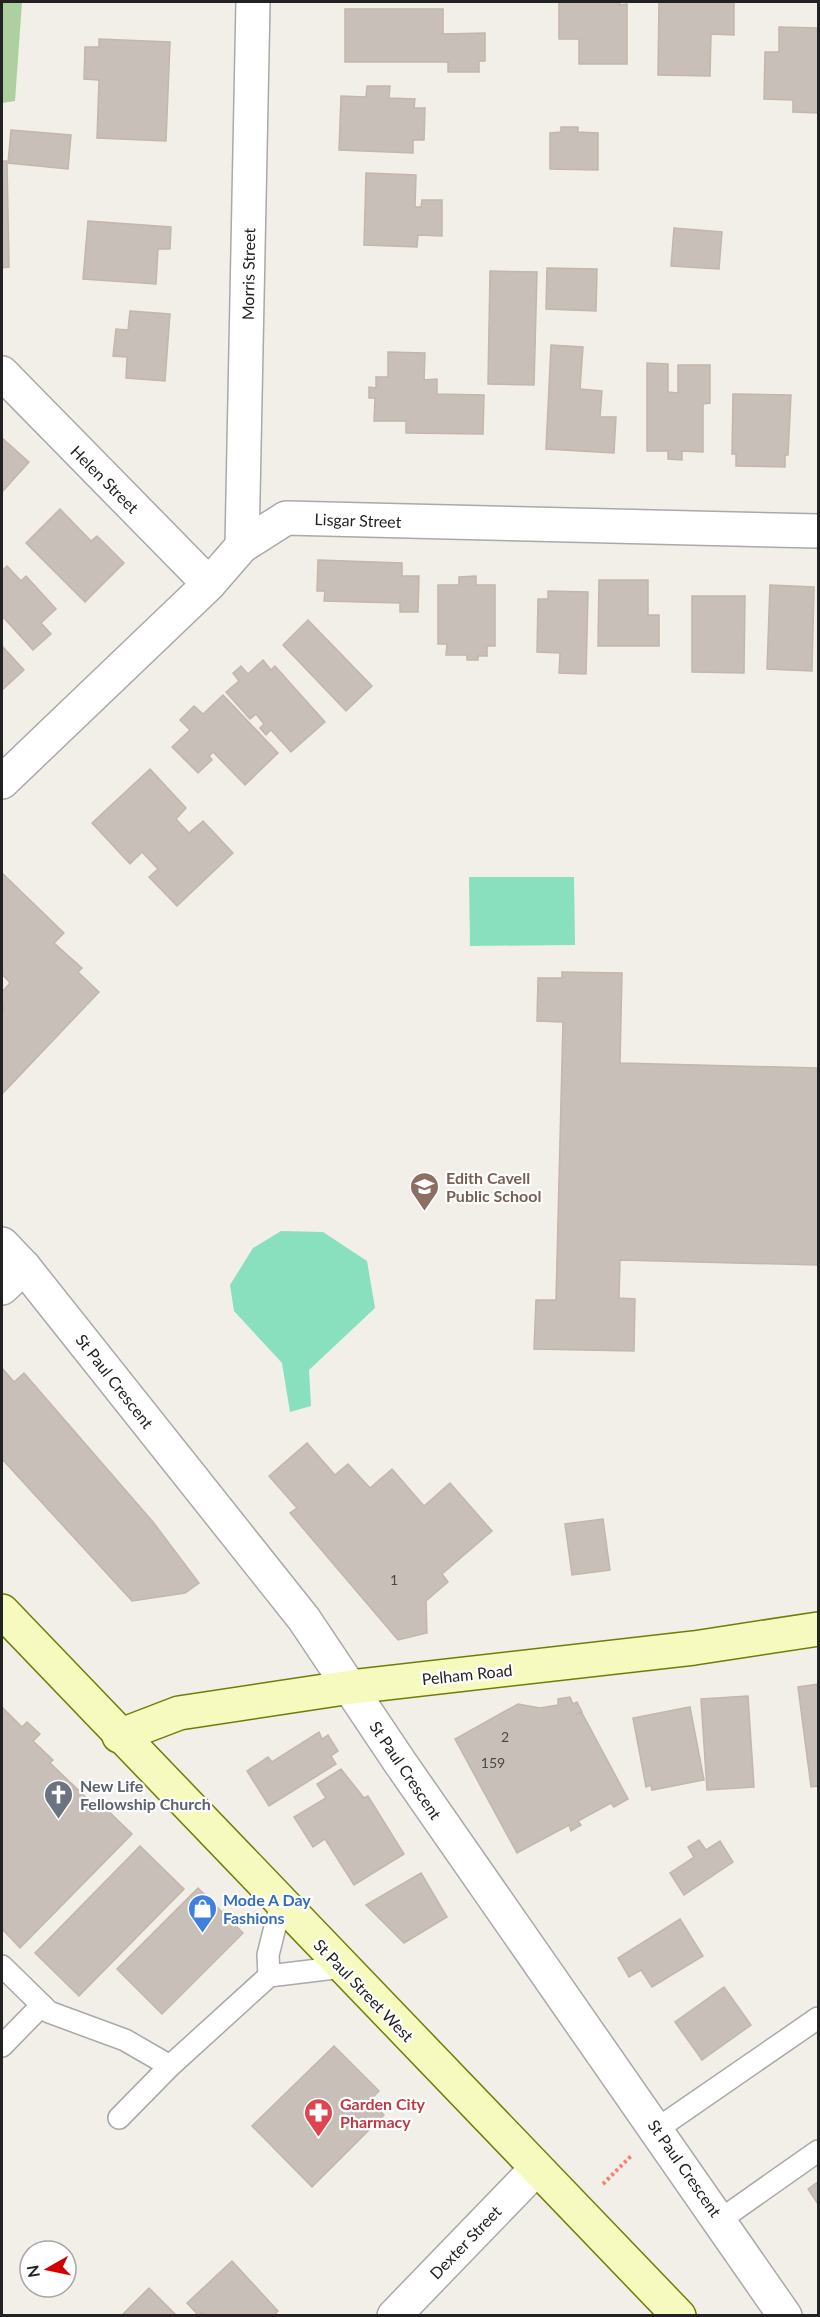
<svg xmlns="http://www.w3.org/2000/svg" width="820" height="2317" viewBox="0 0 820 2317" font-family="Lato,sans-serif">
	<rect width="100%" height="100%" fill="#f2efe9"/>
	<!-- forest -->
	<polygon fill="#add19e" points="2,2 22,2 15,101 2,103"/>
	<!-- pitch -->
	<g fill="#88e0be">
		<polygon points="469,877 574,877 575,945 470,946"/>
		<polygon points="281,1231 323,1232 367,1261 375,1308 309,1370 311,1406 290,1412 282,1363 234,1311 230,1285 253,1248"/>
	</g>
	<!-- building -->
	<g fill="#c7bfb8" stroke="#c4b6ab" stroke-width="1.5">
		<polygon points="559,2 620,2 620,5 627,4 627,64 579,64 579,39 559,39"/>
		<polygon points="659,2 734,2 734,35 711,34 710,76 658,75"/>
		<polygon points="345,9 443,9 443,34 485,33 485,61 479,61 479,72 448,72 448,62 345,62"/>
		<polygon points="779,27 818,28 818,113 793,112 793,100 764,99 765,52 779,52"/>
		<polygon points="99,39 170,42 166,141 97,138 99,80 84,79 85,47 99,47"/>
		<polygon points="367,86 390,86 389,98 415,99 414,108 425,108 424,140 413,140 413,153 339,150 341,96 366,97"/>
		<polygon points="561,127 578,127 578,132 598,133 598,170 550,169 550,133 561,132"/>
		<polygon points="11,130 71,135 68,169 8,163"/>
		<polygon points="2,161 7,161 9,267 2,268"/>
		<polygon points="366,173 416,175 415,207 421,207 422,200 442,200 442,236 418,235 417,247 364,245"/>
		<polygon points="88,221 171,227 170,249 158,249 156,284 83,279"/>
		<polygon points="674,228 722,232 719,269 671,266"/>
		<polygon points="547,268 597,269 596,311 546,309"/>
		<polygon points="490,271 537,272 534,385 488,384"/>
		<polygon points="130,311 170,314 165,381 126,378 127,357 113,356 116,329 128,330"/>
		<polygon points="551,345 583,347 580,389 602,391 600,417 616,417 614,453 546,449"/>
		<polygon points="388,352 425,353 424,380 437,379 437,394 484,395 483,434 406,433 406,421 374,421 375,398 369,398 369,387 376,388 376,377 388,377"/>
		<polygon points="647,363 668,364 668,392 678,393 678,365 710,365 710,403 703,404 703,452 682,451 682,460 668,459 668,451 647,451"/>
		<polygon points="733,394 791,395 788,455 785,455 785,467 736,466 736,454 732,454"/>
		<polygon points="2,438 29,462 2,492"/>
		<polygon points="60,509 91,541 97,536 124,563 85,602 26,543"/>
		<polygon points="318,560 402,563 402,576 419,576 418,612 400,612 400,603 324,601 325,591 317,591"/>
		<polygon points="7,566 21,581 26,576 56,609 41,623 51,634 33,650 2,616 2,571"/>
		<polygon points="476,576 476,585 495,585 495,646 487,646 487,656 478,656 478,660 467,660 467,655 446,655 447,644 438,644 438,585 459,585 459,577"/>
		<polygon points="599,580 648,580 648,615 659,615 659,646 598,646"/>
		<polygon points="770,585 814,587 812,671 767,669"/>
		<polygon points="548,591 588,592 586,674 559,673 560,653 537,652 538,599 548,599"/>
		<polygon points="692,596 745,596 744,673 692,672"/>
		<polygon points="308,620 372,686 346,711 283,645"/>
		<polygon points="2,646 24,670 2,690"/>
		<polygon points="263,660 271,670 275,666 325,722 291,752 271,730 266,735 260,728 264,724 256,714 250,719 226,692 239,681 233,673 241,666 248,674"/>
		<polygon points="223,695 278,753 245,785 213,752 209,756 212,760 198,773 172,747 190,730 180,720 194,706 203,714"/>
		<polygon points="150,769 186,808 176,819 189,833 203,821 233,853 177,906 149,877 158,869 142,852 130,864 92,823"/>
		<polygon points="2,873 64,933 54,943 82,968 78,972 99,992 2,1094 2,1011 4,1008 2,1006 2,992 10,983 2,974"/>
		<polygon points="562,972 622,973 620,1063 818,1068 818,1265 620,1260 619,1298 635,1299 634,1351 534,1349 536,1300 556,1300 563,1022 537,1021 538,978 562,978"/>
		<polygon points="2,1368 14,1382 24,1373 153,1522 199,1583 185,1593 132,1601 2,1459"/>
		<polygon points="307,1443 335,1475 348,1464 370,1488 392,1469 424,1506 450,1483 492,1531 442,1574 448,1582 426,1601 427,1633 398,1640 290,1513 297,1508 269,1476"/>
		<polygon points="603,1519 610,1570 572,1575 565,1524"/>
		<polygon points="818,1684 818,1786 811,1787 798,1687"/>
		<polygon points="748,1696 754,1787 707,1790 701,1699"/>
		<polygon points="570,1697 573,1704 577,1702 582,1712 576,1714 582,1713 628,1799 614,1807 611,1803 578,1821 581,1825 571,1831 569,1825 517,1853 455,1739 518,1704 540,1708 558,1705 558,1699"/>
		<polygon points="2,1707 22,1727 27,1722 40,1734 33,1741 53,1760 50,1763 93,1804 97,1800 132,1834 20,1948 2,1929"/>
		<polygon points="690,1707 704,1780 652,1790 651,1785 646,1787 633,1718"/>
		<polygon points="319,1732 322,1739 328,1735 338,1751 331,1756 336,1764 269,1806 247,1771 268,1757 272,1762"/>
		<polygon points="341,1769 364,1798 368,1796 404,1854 354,1885 325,1839 313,1847 294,1817 326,1798 317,1784"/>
		<polygon points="699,1840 706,1850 720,1841 733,1862 684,1895 670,1873 694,1857 688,1847"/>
		<polygon points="140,1846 184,1889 79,1996 35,1953"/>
		<polygon points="421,1873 447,1917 404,1943 366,1905"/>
		<polygon points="198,1888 243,1933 162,2014 117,1969"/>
		<polygon points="680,1919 703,1956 652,1987 641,1970 629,1977 618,1958"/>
		<polygon points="724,1987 751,2025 702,2060 675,2022"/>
		<polygon points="334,2046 379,2091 370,2100 384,2115 312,2187 252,2126"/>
		<polygon points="818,2182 818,2204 808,2189"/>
		<polygon points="232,2261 278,2311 274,2316 204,2316 202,2313 199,2316 187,2303"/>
		<polygon points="149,2288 177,2316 121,2316"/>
	</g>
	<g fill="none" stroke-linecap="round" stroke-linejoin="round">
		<defs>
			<g id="service">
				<polyline points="2,1966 49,2012 125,2040 170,2066 269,1976 343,1967"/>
				<polyline points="269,1976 268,1955 281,1903"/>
				<polyline points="2,2046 42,2005"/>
				<polyline points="119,2118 170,2066"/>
				<polyline points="657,2129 818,2018"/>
				<polyline points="720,2220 818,2151"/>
			</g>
			<g id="minor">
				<polyline points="2,373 209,584"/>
				<polyline points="242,546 253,2"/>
				<polyline points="2,782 209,584 242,546 286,518 818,531"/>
				<polyline points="2,1244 24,1267 304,1619 399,1761 785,2316"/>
				<polyline points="2,1288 24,1267"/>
				<polyline points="394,2316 536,2169"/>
			</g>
			<g id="secondary">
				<polyline points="2,1611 679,2316"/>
				<polyline points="119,1736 179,1713 351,1687 694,1648 818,1629"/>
			</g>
		</defs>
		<!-- service casing -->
		<use href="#service" stroke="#a9a9a9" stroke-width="24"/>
		<!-- minor casing -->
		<use href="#minor" stroke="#a9a9a9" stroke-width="36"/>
		<!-- secondary casing -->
		<use href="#secondary" stroke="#707d05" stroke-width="36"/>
		<!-- path -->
		<polyline stroke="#fa8072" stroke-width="4" stroke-dasharray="3 3" stroke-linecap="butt" points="603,2184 631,2156"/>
		<!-- service -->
		<use href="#service" stroke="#fff" stroke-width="21"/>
		<!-- minor -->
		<use href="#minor" stroke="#fff" stroke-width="33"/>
		<!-- secondary -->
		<use href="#secondary" stroke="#f7fabf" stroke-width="33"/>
	</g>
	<!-- icons -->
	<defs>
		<symbol id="school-pin" viewBox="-11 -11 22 30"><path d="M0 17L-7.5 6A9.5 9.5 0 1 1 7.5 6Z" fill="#8d6e63" stroke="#fff"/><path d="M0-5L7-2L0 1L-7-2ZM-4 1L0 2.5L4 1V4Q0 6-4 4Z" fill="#fff"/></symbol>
		<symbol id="church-pin" viewBox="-11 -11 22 30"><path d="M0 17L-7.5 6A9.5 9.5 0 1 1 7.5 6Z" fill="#6b7280" stroke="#fff"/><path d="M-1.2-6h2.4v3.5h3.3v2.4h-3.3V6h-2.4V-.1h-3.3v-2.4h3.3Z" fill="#fff"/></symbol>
		<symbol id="shop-pin" viewBox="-11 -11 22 30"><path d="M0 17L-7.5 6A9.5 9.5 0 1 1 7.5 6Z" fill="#3f7fe0" stroke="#fff"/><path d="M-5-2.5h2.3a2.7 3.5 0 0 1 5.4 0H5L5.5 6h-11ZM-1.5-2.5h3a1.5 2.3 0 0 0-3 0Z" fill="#fff"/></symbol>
		<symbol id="pharmacy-pin" viewBox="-11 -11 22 30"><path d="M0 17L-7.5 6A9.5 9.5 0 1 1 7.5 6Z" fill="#e0444e" stroke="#fff"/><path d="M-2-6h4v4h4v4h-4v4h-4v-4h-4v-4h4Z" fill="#fff"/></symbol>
	</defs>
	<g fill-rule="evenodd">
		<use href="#school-pin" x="408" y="1170" width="33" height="45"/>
		<use href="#church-pin" x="42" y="1778" width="33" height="45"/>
		<use href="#shop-pin" x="186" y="1892" width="33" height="45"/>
		<use href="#pharmacy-pin" x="302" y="2096" width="33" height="45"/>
	</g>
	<g text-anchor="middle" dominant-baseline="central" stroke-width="4.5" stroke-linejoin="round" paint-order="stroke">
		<!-- number labels -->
		<g font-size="14" fill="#4b4948">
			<text x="394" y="1579">1</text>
			<text x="505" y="1736">2</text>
			<text x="493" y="1762">159</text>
		</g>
		<!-- street labels -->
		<g font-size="16" fill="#222" stroke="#fff">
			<text transform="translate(248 274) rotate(-89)">Morris Street</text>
			<text transform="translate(105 479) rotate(45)">Helen Street</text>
			<text transform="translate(358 520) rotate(2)">Lisgar Street</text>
			<text transform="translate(115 1381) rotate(52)">St Paul Crescent</text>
			<text transform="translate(467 1674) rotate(-6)">Pelham Road</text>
			<text transform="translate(406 1770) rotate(56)">St Paul Crescent</text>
			<text transform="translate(364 1990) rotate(46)">St Paul Street West</text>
			<text transform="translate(685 2168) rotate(55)">St Paul Crescent</text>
			<text transform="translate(465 2242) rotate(-46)">Dexter Street</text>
		</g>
		<!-- education labels -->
		<g font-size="16" font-weight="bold" fill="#785e54" stroke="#fff" text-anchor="start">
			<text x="446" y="1177">Edith Cavell<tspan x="446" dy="18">Public School</tspan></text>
		</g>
		<!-- worship labels -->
		<g font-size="16" font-weight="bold" fill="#5b616d" stroke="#fff" text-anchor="start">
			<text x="80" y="1785">New Life<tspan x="80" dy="18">Fellowship Church</tspan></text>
		</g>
		<!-- shop labels -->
		<g font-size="16" font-weight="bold" fill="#366cbe" stroke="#fff" text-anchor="start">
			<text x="223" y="1899">Mode A Day<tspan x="223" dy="18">Fashions</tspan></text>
		</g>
		<!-- health labels -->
		<g font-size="16" font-weight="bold" fill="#be3a42" stroke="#fff" text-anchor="start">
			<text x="340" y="2103">Garden City<tspan x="340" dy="18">Pharmacy</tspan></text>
		</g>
	</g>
	<!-- border -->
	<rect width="820" height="2317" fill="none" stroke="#222222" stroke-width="6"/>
	<!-- north arrow -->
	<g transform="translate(48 2269) rotate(261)"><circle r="28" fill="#ffffff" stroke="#a7a7a7" stroke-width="1.5"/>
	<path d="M0-4.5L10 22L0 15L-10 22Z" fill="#d40000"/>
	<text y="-9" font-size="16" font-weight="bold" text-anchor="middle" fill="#222222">N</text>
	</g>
</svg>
